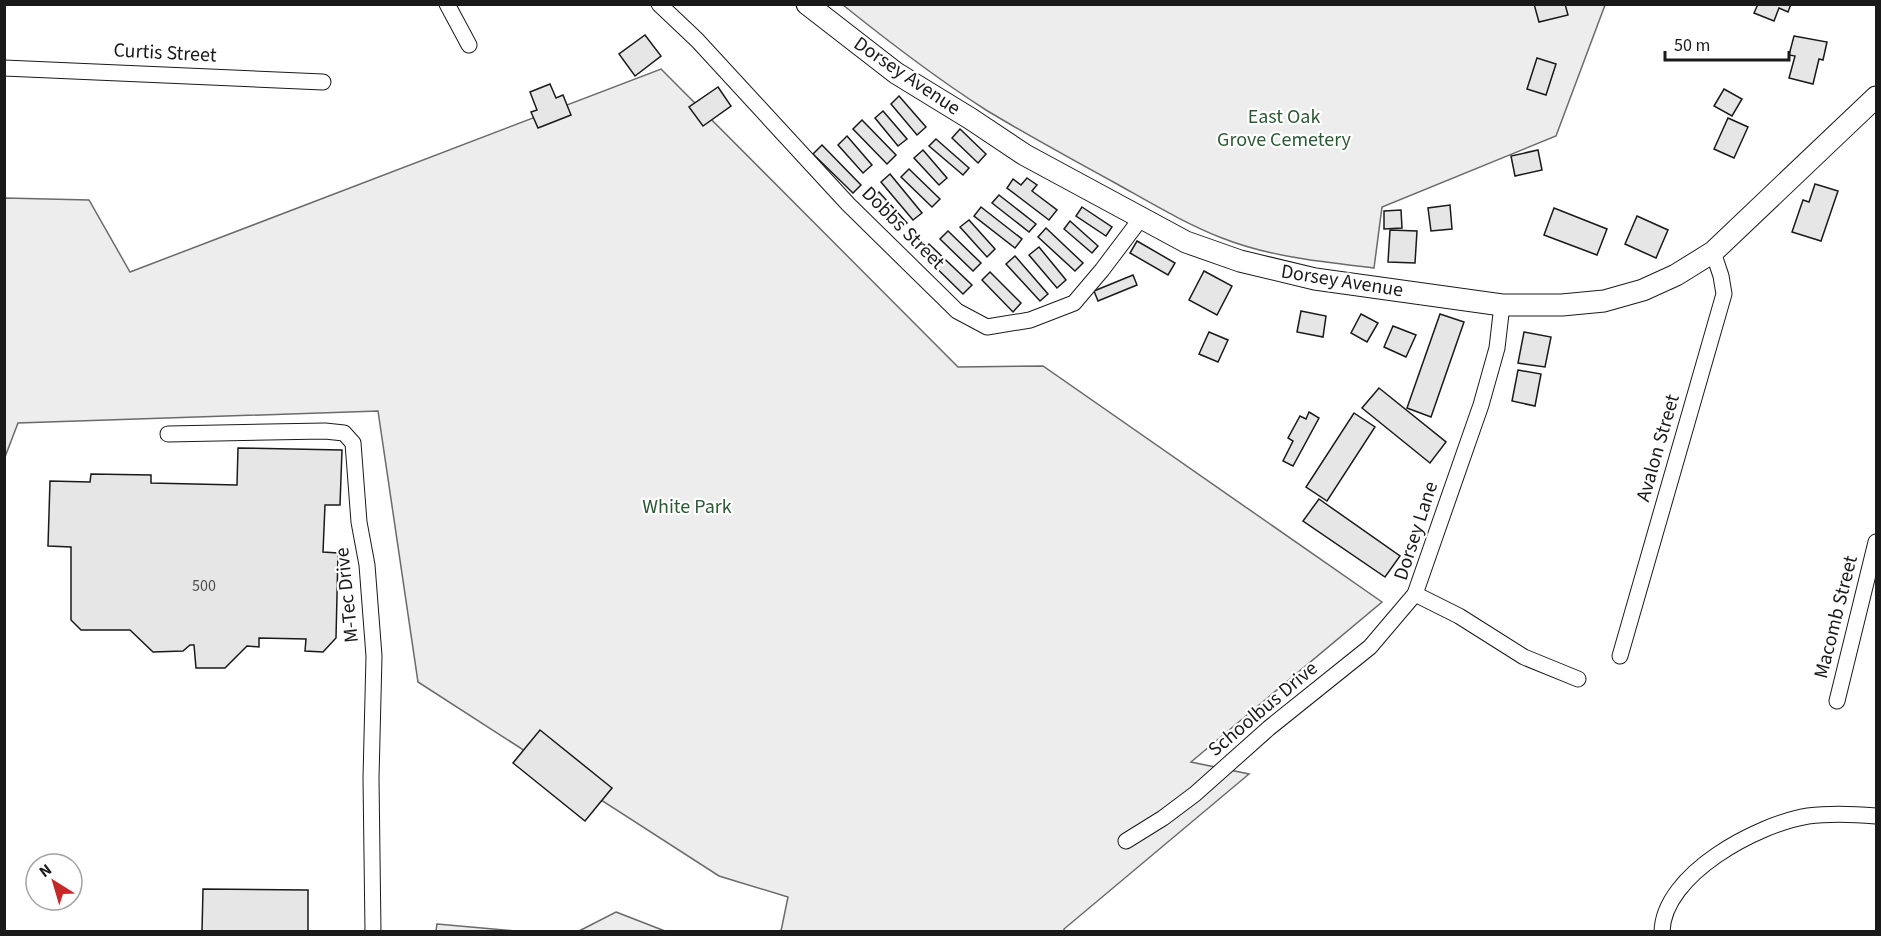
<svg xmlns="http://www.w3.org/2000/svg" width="1881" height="936" viewBox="0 0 1881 936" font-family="'Source Sans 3',sans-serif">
	<rect width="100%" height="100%" fill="#fff"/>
	<!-- green -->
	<g fill="#ededed" stroke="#6a6a6a" stroke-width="1.5">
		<path d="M 843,5 L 1605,5 L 1556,136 L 1382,207 L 1374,268 C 1323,262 1270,257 1222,238 C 1186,224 1151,203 1117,184 C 1073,160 1029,136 986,110 C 936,78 889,42 843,5 Z"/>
		<polygon points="661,69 958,367 1043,366 1382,602 1191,762 1249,774 1064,929 1064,931 781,931 788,897 719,876 418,682 378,411 18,423 5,457 5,198 89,200 130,272"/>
		<polygon points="616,912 665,931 579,931"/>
		<polygon points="437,924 515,931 436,931"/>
	</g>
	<!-- building -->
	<g fill="#e6e6e6" stroke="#1a1a1a" stroke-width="1.5">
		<polygon points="1534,4 1565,4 1568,15 1539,22"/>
		<polygon points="1758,4 1791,4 1788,12 1779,8 1774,21 1754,13"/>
		<polygon points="645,35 661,56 635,76 619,54"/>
		<polygon points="1794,36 1827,42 1823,60 1819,59 1813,84 1789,78 1795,56 1789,55"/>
		<polygon points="1537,58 1556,64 1546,95 1527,89"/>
		<polygon points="550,84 556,98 563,95 571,115 538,128 531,112 537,110 530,92"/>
		<polygon points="718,87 731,106 703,126 689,107"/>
		<polygon points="1724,89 1742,99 1732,116 1714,106"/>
		<polygon points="899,96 926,127 917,135 891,104"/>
		<polygon points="883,111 907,139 898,146 875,118"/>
		<polygon points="1728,118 1748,127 1734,158 1714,149"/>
		<polygon points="862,120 896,155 887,164 853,129"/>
		<polygon points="960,129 986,154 978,163 952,138"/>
		<polygon points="847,136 872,165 863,173 838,145"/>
		<polygon points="936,139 969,168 963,175 929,146"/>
		<polygon points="822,145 861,185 853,193 813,154"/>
		<polygon points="923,150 947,178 939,185 914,158"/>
		<polygon points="1538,150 1542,170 1515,176 1511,156"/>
		<polygon points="909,169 940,199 932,207 901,177"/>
		<polygon points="890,174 922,213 913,220 881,182"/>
		<polygon points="1027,178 1037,185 1032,191 1057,210 1049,220 1007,188 1013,179 1021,185"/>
		<polygon points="1815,184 1838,191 1821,241 1792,232 1803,200 1809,202"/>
		<polygon points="879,192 907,223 899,230 871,199"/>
		<polygon points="999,195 1036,224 1029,232 992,203"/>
		<polygon points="1450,205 1452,229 1431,231 1428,208"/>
		<polygon points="981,207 1022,239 1015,248 974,216"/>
		<polygon points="1082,207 1112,227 1106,236 1076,216"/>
		<polygon points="1554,208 1607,229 1597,255 1544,235"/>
		<polygon points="1401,210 1402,228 1384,229 1384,211"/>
		<polygon points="1637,216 1668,230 1656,258 1625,244"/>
		<polygon points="969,220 995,249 987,257 960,227"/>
		<polygon points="1070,221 1098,246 1092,253 1064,229"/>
		<polygon points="1046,228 1083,263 1075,271 1038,237"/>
		<polygon points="1390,230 1417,231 1415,263 1388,262"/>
		<polygon points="948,231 981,263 973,271 940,239"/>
		<polygon points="1137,241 1175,263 1168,275 1130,253"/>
		<polygon points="929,244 972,285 963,294 921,253"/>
		<polygon points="1039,247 1066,280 1057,288 1029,255"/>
		<polygon points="1015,256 1048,294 1040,301 1006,264"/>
		<polygon points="1204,271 1232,286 1217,315 1189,300"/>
		<polygon points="990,272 1021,303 1013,312 982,280"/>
		<polygon points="1133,275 1137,285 1098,301 1094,291"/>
		<polygon points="1301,311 1326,316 1323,337 1297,332"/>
		<polygon points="1361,314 1378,323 1367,342 1351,333"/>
		<polygon points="1440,314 1464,322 1431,417 1407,408"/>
		<polygon points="1393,326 1416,335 1406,357 1384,347"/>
		<polygon points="1209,332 1228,340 1218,362 1199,354"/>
		<polygon points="1524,332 1551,337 1545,367 1518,363"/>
		<polygon points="1518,370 1541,374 1535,406 1512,401"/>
		<polygon points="1379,388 1446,442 1430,463 1362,408"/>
		<polygon points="1309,412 1319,418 1293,466 1283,461 1293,441 1288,438 1300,416 1306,419"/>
		<polygon points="1354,413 1375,427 1327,501 1306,487"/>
		<polygon points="238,448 342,450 340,505 325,505 323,552 338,553 336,638 323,652 305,651 306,639 259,638 259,647 247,646 225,668 196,668 194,645 190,645 183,651 153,652 130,630 81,630 71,620 71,547 48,546 50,481 90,482 91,474 151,475 151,483 237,485"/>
		<polygon points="1319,499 1400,556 1385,577 1303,521"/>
		<polygon points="540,730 612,788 585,821 513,763"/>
		<polygon points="203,889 308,890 308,932 202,932"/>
	</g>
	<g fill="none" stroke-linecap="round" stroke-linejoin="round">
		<defs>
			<g id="street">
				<polyline points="447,4 469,45"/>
				<polyline points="659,4 697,40 848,204 957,311 987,327 1030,320 1074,303 1102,270 1142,217"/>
				<polyline points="4,68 323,82"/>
				<polyline points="168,434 325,431 344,433 353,443 359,522 367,565 374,656 371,778 373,932"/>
				<polyline points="1415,594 1459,616 1524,657 1578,679"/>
				<polyline points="1620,656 1724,294 1721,276 1713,252"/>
				<polyline points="1837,701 1876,542"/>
				<polyline points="1126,841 1163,818 1195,794 1269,728 1370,647 1415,594 1481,405 1497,348 1502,305"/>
				<path d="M 1662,932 C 1663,874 1758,824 1808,816 C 1831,813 1853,814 1876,816"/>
			</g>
			<polyline id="secondary" points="807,4 896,73 971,119 1025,155 1186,242 1240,261 1315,279 1502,305 1562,305 1604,301 1643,290 1676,275 1713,252 1876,97"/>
		</defs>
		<!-- street casing -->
		<use href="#street" stroke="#1a1a1a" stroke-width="17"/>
		<!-- secondary casing -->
		<use href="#secondary" stroke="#1a1a1a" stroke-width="23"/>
		<!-- street -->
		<use href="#street" stroke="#fff" stroke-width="15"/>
		<!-- secondary -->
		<use href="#secondary" stroke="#fff" stroke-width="21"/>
	</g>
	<g text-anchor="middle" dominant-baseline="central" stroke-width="4.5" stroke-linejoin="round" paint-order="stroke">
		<!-- number labels -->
		<g font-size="16" fill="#4d4d4d">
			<text x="204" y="586">500</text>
		</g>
		<!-- street labels -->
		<g font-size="20" fill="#1a1a1a" stroke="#fff">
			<text transform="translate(165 53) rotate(3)">Curtis Street</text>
			<text transform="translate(907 76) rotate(34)">Dorsey Avenue</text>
			<text transform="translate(903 228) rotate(45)">Dobbs Street</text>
			<text transform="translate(1342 281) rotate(9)">Dorsey Avenue</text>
			<text transform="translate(1658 448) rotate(-74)">Avalon Street</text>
			<text transform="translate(1416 531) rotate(-72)">Dorsey Lane</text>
			<text transform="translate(347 595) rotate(-96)">M-Tec Drive</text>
			<text transform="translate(1836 617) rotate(-76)">Macomb Street</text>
			<text transform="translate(1263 709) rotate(-40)">Schoolbus Drive</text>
		</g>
		<!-- park labels -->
		<g font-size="20" fill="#2b5a34" stroke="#fff">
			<text x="1284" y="117">East Oak<tspan x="1284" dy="23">Grove Cemetery</tspan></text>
			<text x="687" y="507">White Park</text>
		</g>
	</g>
	<!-- border -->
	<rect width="1881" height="936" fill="none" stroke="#1a1a1a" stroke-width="12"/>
	<!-- north arrow -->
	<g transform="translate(54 882) rotate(323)"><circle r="28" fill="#ffffff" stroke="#a3a3a3" stroke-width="1.5"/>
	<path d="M0-4.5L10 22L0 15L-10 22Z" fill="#c62828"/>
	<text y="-9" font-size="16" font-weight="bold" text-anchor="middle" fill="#1a1a1a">N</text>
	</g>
	<!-- scale -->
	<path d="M1665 51v9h124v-9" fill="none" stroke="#1a1a1a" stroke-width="3"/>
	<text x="1674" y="51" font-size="18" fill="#1a1a1a" stroke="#ffffff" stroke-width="4.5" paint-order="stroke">50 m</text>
</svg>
